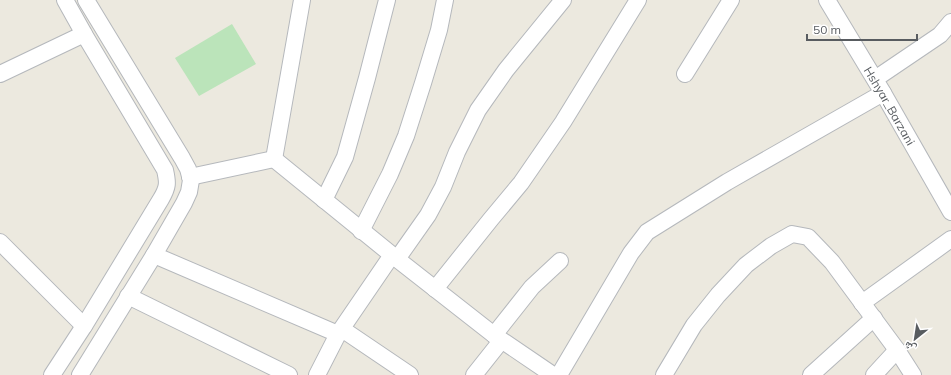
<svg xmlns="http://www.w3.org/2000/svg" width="951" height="375" viewBox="0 0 951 375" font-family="Mulish,'Noto Naskh Arabic',sans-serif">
	<rect width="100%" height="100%" fill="#ece9df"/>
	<!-- green -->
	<polygon fill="#bbe4ba" points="232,24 256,64 199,96 175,58"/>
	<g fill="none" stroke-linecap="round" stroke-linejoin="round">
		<defs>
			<g id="street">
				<path id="s1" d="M 827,0 L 883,93 L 951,212"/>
				<polyline points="0,74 84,34"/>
				<polyline points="685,74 731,0"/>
				<polyline points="875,79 940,35 951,22"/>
				<polyline points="274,159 397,259 494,335 553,375"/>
				<polyline points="274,159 302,0"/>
				<polyline points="190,177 274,159"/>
				<polyline points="324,200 345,157 367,78 387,0"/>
				<polyline points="361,231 390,174 406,136 423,83 439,30 445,0"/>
				<polyline points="0,242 84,326"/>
				<polyline points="154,255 338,334"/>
				<polyline points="397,259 428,215 443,187 457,152 478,110 506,70 563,0"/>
				<polyline points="435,289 491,219 521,183 563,122 638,0"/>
				<polyline points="128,296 289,375"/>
				<polyline points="862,303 951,239"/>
				<polyline points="342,329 410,375"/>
				<polyline points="494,335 532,287 560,261"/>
				<path d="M 52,375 L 84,326 L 161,199 C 168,187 168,183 165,170 L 84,34 L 65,0"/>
				<polyline points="80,375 154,255 184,203 189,192 191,180 188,169 182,158 86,0"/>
				<polyline points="317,375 338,334 392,255"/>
				<polyline points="474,375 501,341"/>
				<polyline points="559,375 631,253 647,232 727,182 883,93"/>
				<polyline points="664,375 694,325 718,295 746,265 771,246 792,234 808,237 832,262 897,350 913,375"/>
				<polyline points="811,375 874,318"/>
				<polyline points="874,375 897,350"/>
			</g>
		</defs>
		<!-- street casing -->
		<use href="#street" stroke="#b5b8bc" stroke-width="18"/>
		<!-- street -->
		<use href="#street" stroke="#fff" stroke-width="16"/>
	</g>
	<g text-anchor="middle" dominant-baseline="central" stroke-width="3.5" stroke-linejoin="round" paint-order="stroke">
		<!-- street labels -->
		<g font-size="12" fill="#585c60" stroke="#fff">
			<text stroke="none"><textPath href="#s1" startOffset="123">Hshyar_Barzani</textPath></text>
		</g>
	</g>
	<!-- north arrow -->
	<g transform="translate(915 339) rotate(210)" stroke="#ffffff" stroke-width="3" paint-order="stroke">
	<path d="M0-3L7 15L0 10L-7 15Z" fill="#585c60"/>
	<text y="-6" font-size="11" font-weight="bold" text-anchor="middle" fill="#585c60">ش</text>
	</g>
	<!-- scale -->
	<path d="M807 34v6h110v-6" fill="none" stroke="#585c60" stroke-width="2"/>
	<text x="813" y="34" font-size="12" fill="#585c60" stroke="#ffffff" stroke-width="3" paint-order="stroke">50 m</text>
</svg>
